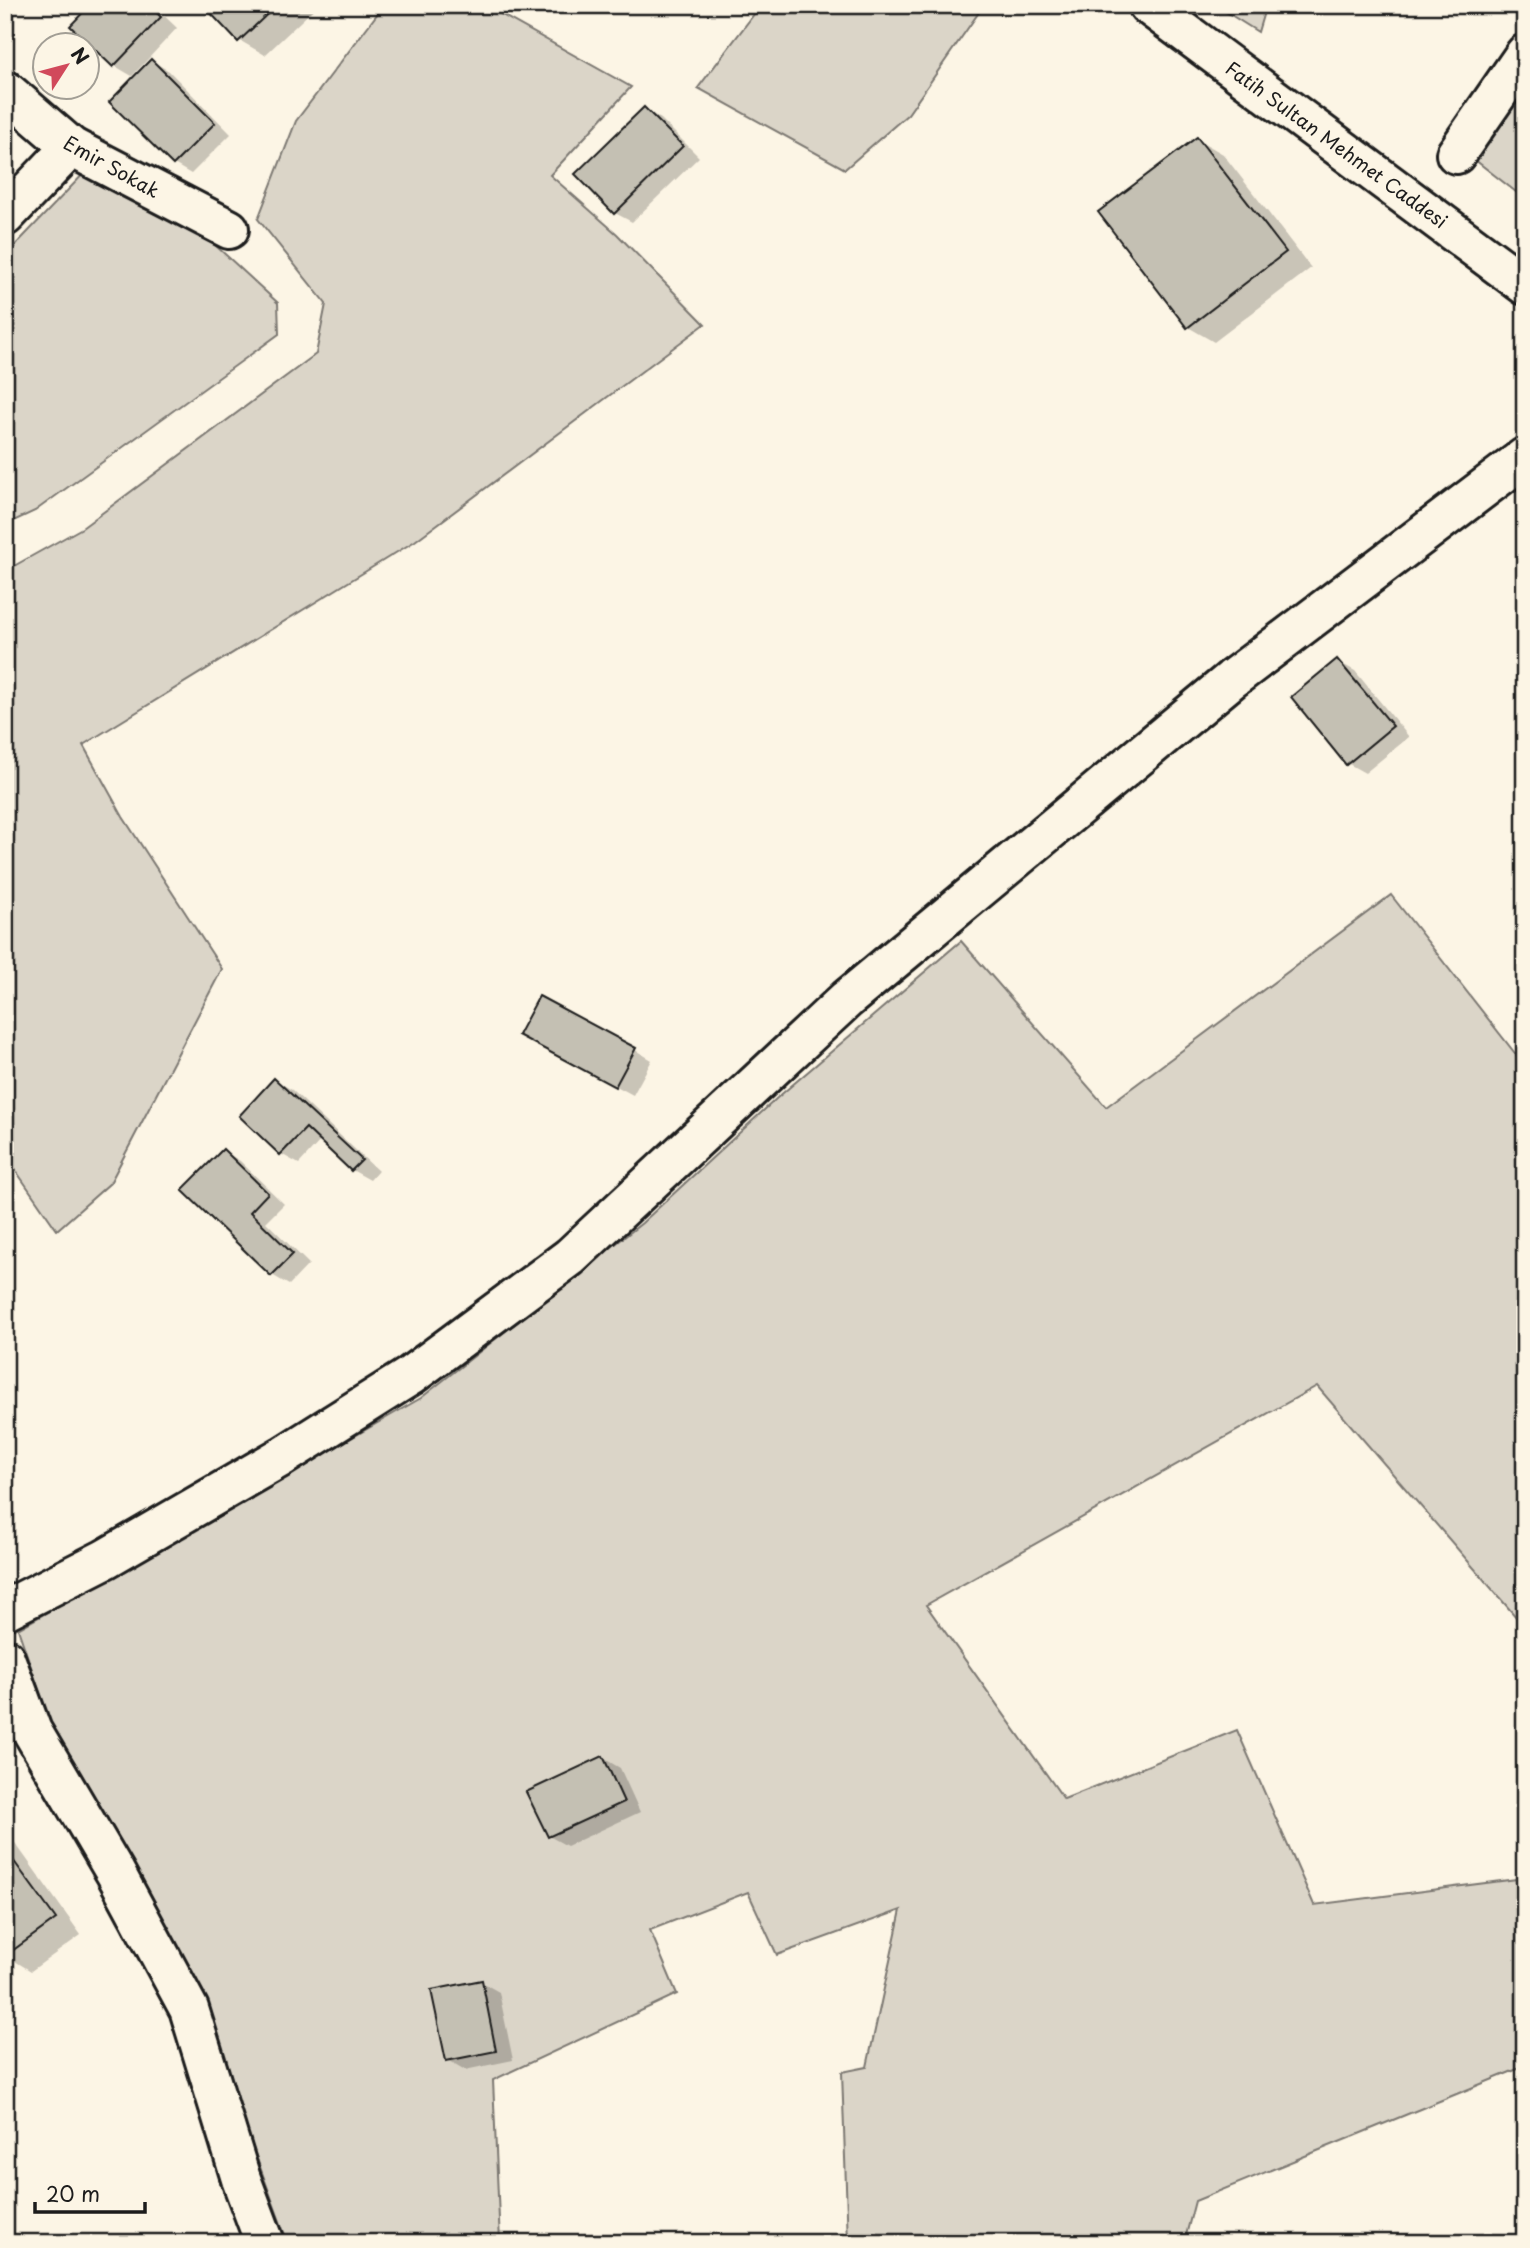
<svg xmlns="http://www.w3.org/2000/svg" width="1530" height="2248" viewBox="0 0 1530 2248" font-family="'Playpen Sans',sans-serif">
	<rect width="100%" height="100%" fill="#fcf5e5"/>
	<filter id="ink" filterUnits="userSpaceOnUse"><feTurbulence type="fractalNoise" baseFrequency=".0143" numOctaves="2"/><feDisplacementMap in="SourceGraphic" scale="14" xChannelSelector="R" yChannelSelector="G"/><feConvolveMatrix kernelMatrix="1 2 1 2 8 2 1 2 1" color-interpolation-filters="sRGB"/></filter>
	<g filter="url(#ink)">
		<!-- green -->
		<g fill="#dbd5c8" stroke="#7c7872" stroke-width="2">
			<polygon points="384,5 484,5 631,87 550,175 617,234 705,324 415,541 83,745 123,817 222,969 110,1183 57,1230 5,1155 5,571 82,528 316,354 326,304 258,219 296,121"/>
			<polygon points="761,5 984,5 908,114 845,169 698,88"/>
			<polygon points="1215,5 1266,5 1258,32"/>
			<polygon points="1525,67 1525,199 1461,149"/>
			<polygon points="88,169 215,245 278,303 279,334 35,511 5,525 5,256"/>
			<polygon points="1391,895 1525,1066 1525,1615 1517,1618 1317,1386 926,1605 1064,1799 1237,1730 1314,1905 1525,1878 1525,2066 1195,2201 1184,2243 848,2243 842,2072 867,2067 901,1910 777,1955 748,1892 650,1930 677,1994 493,2080 500,2243 288,2243 198,1999 53,1731 18,1629 421,1398 642,1223 777,1098 961,941 1106,1107"/>
		</g>
		<!-- shadow -->
		<g fill="#0003">
			<polygon points="92,5 153,5 177,28 132,76 115,66 73,26"/>
			<polygon points="206,5 318,5 265,55 239,40"/>
			<polygon points="152,61 169,71 231,134 191,174 174,164"/>
			<polygon points="644,109 661,119 699,157 632,222 615,213"/>
			<polygon points="1197,139 1223,154 1311,268 1214,342 1188,327"/>
			<polygon points="1337,661 1355,671 1409,737 1365,773 1347,763"/>
			<polygon points="538,1044 635,1050 652,1060 633,1095"/>
			<polygon points="275,1080 292,1090 378,1171 370,1180 352,1170 321,1140 299,1164 281,1154 242,1116"/>
			<polygon points="223,1151 240,1161 284,1204 266,1222 309,1264 289,1285 272,1275"/>
			<polygon points="603,1758 620,1768 640,1812 567,1846 549,1836"/>
			<polygon points="5,1836 13,1840 81,1935 31,1971 5,1955"/>
			<polygon points="481,1982 499,1992 513,2060 465,2070 448,2060"/>
		</g>
		<!-- building -->
		<g fill="#c4c0b3" stroke="#1c1c1c" stroke-width="2">
			<polygon points="90,5 149,5 161,17 113,67 70,26"/>
			<polygon points="203,5 277,5 238,42"/>
			<polygon points="151,59 215,123 173,165 109,102"/>
			<polygon points="644,107 683,146 614,214 575,174"/>
			<polygon points="1197,137 1286,252 1187,328 1098,212"/>
			<polygon points="1337,659 1393,726 1346,765 1291,697"/>
			<polygon points="539,996 636,1048 615,1087 518,1035"/>
			<polygon points="274,1078 362,1160 351,1171 306,1128 280,1155 239,1116"/>
			<polygon points="223,1149 268,1193 250,1212 293,1254 271,1276 182,1190"/>
			<polygon points="603,1756 624,1802 548,1837 526,1792"/>
			<polygon points="5,1849 56,1919 5,1956"/>
			<polygon points="482,1980 496,2051 446,2061 431,1990"/>
		</g>
		<g fill="none" stroke-linecap="round" stroke-linejoin="round">
			<defs>
				<g id="minor">
					<polyline points="1148,5 1525,285"/>
					<polyline points="5,90 71,147 229,229"/>
					<polyline points="1456,154 1525,54"/>
					<polyline points="5,216 71,147"/>
					<polyline points="5,1610 105,1559 283,1456 410,1376 570,1257 847,999 1232,679 1525,457"/>
					<polyline points="5,1658 32,1731 115,1872 189,2009 241,2179 265,2243"/>
				</g>
			</defs>
			<!-- minor casing -->
			<use href="#minor" stroke="#1c1c1c" stroke-width="44"/>
			<!-- minor -->
			<use href="#minor" stroke="#fcf5e5" stroke-width="38"/>
		</g>
	</g>
	<g text-anchor="middle" dominant-baseline="central" stroke-width="5" stroke-linejoin="round" paint-order="stroke">
		<!-- street labels -->
		<g font-size="19" fill="#1c1c1c" stroke="#fcf5e5">
			<text transform="translate(1337 144) rotate(36)">Fatih Sultan Mehmet Caddesi</text>
			<text transform="translate(112 166) rotate(29)">Emir Sokak</text>
		</g>
	</g>
	<!-- margin -->
	<rect width="1530" height="2248" fill="none" stroke="#fcf5e5" stroke-width="28"/>
	<rect x="14" y="14" width="1502" height="2220" fill="none" stroke="#1c1c1c" stroke-width="2.5" filter="url(#ink)"/>
	<!-- north arrow -->
	<g transform="translate(66 66) rotate(54)"><circle r="33" fill="#fcf5e5" stroke="#a29e95" stroke-width="2"/>
	<path d="M0-5L12 26L0 18L-12 26Z" fill="#d1495b"/>
	<text y="-10" font-size="19" font-weight="bold" text-anchor="middle" fill="#1c1c1c">N</text>
	</g>
	<!-- scale -->
	<path d="M35 2202v10h110v-10" fill="none" stroke="#1c1c1c" stroke-width="3.5"/>
	<text x="46" y="2202" font-size="21" fill="#1c1c1c" stroke="#fcf5e5" stroke-width="5" paint-order="stroke">20 m</text>
</svg>
